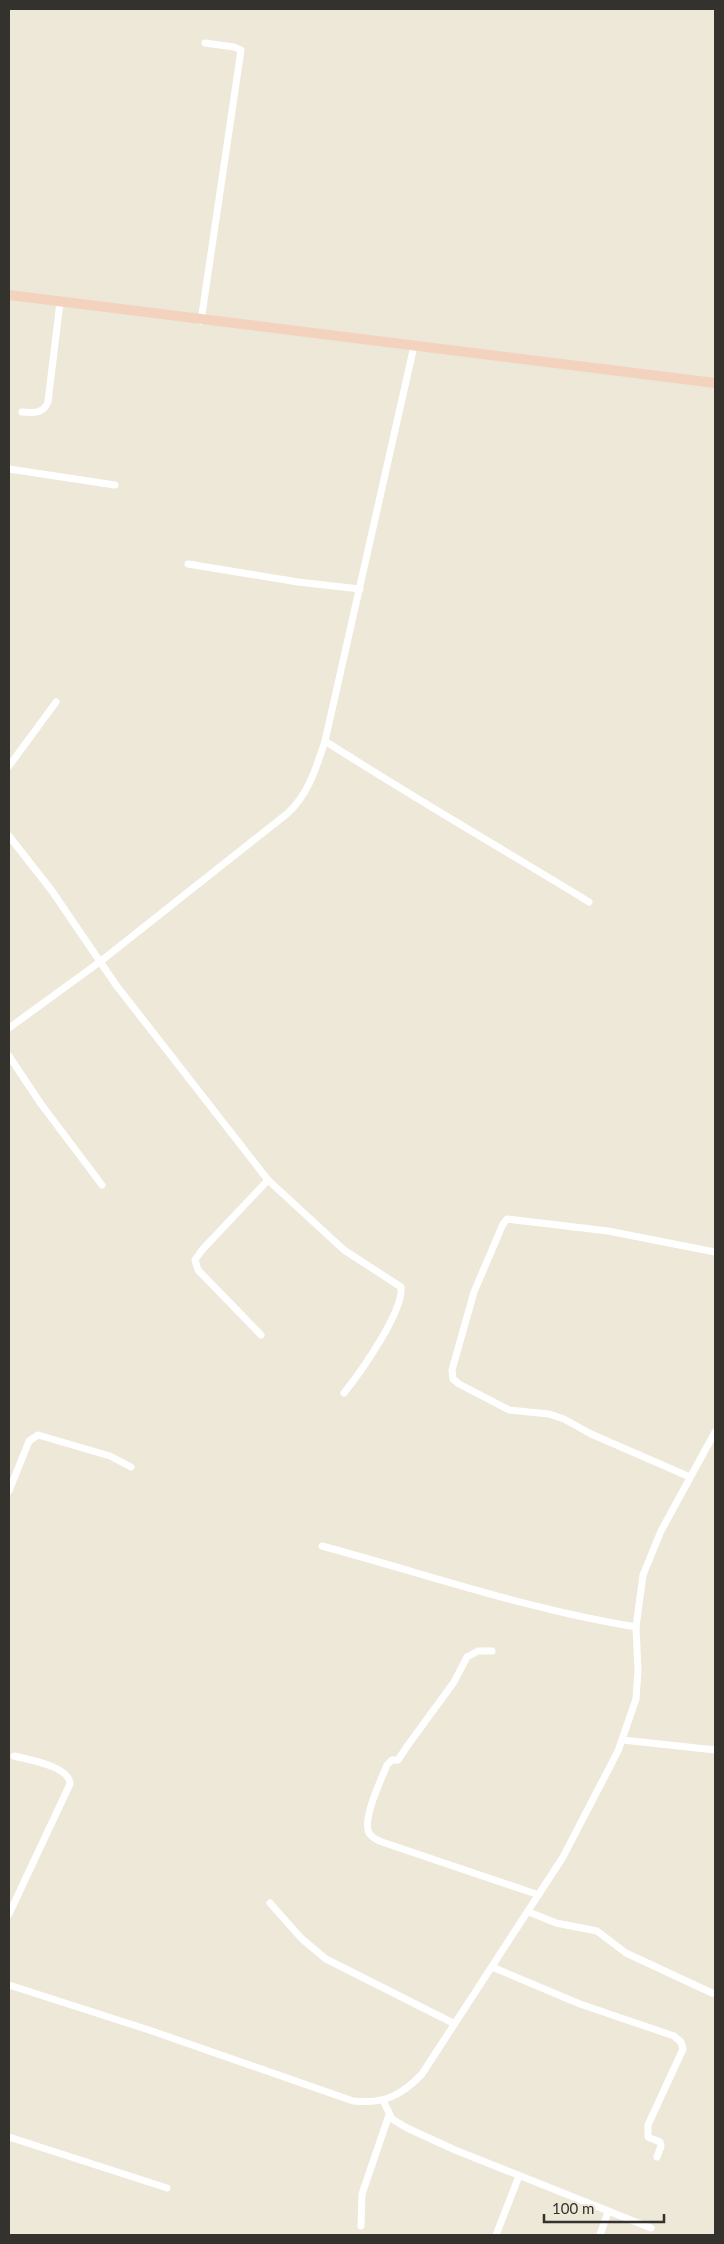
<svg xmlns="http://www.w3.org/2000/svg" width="724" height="2244" viewBox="0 0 724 2244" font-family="Lato,sans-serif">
	<rect width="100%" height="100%" fill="#eee8d8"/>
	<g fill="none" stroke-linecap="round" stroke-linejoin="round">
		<!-- street -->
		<g stroke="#fff" stroke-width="7">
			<polyline points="201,321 241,50 234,47 205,43"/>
			<path d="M 22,412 C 33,413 43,414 48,402 L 60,302"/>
			<polyline points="9,469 115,485"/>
			<polyline points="188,564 298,582 360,589"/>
			<path d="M 325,741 C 412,797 501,848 589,902"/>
			<polyline points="9,766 56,702"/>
			<path d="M 9,836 L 52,891 L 116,985 L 268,1180 L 344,1250 L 401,1287 C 404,1311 360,1373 344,1393"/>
			<path d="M 9,1028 L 101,961 L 288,813 C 309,793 316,768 325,741 L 414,346"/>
			<polyline points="9,1056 41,1104 102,1185"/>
			<polyline points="261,1335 198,1270 195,1260 202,1250 268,1180"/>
			<polyline points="690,1477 591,1434 564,1419 549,1414 509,1410 459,1384 453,1379 452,1370 474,1292 503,1224 507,1219 608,1231 715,1252"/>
			<polyline points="9,1491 29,1441 38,1435 110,1456 131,1467"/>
			<path d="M 322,1546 C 426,1574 529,1610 636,1627"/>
			<path d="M 492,1651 L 478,1651 L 467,1657 L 454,1682 L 408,1745 L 398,1760 L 392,1760 L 387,1765 C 381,1780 362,1819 369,1833 C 372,1838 377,1840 382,1842 L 539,1895"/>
			<polyline points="623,1740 715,1750"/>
			<polyline points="270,1903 302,1939 326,1959 453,2023"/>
			<polyline points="529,1912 556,1923 597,1931 626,1953 712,1993"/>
			<path d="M 9,1914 L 70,1784 C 70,1766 29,1760 14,1756"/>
			<polyline points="492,1967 580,2004 674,2036 681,2042 683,2049 648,2125 648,2137 660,2142 661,2146 657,2157"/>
			<path d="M 9,1985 L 149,2030 L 353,2101 C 384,2104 401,2096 422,2074 L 563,1857 L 618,1751 L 636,1699 L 638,1671 L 636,1627 L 643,1575 L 661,1531 L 715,1432"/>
			<polyline points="383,2100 392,2119 407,2128 455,2150 651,2228"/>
			<polyline points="9,2137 167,2188"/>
			<polyline points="361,2226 362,2194 389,2115"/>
			<polyline points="496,2235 519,2176"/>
			<polyline points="600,2235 608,2212"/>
		</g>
		<!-- secondary -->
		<polyline stroke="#f3d3be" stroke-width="10" points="9,295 715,383"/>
	</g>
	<!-- border -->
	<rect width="724" height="2244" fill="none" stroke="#34322c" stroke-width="20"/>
	<!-- scale -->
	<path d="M544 2214v8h120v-8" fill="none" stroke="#34322c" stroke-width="2.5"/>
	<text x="552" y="2214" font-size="15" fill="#34322c" stroke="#eee8d8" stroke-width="4" paint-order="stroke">100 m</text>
</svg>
